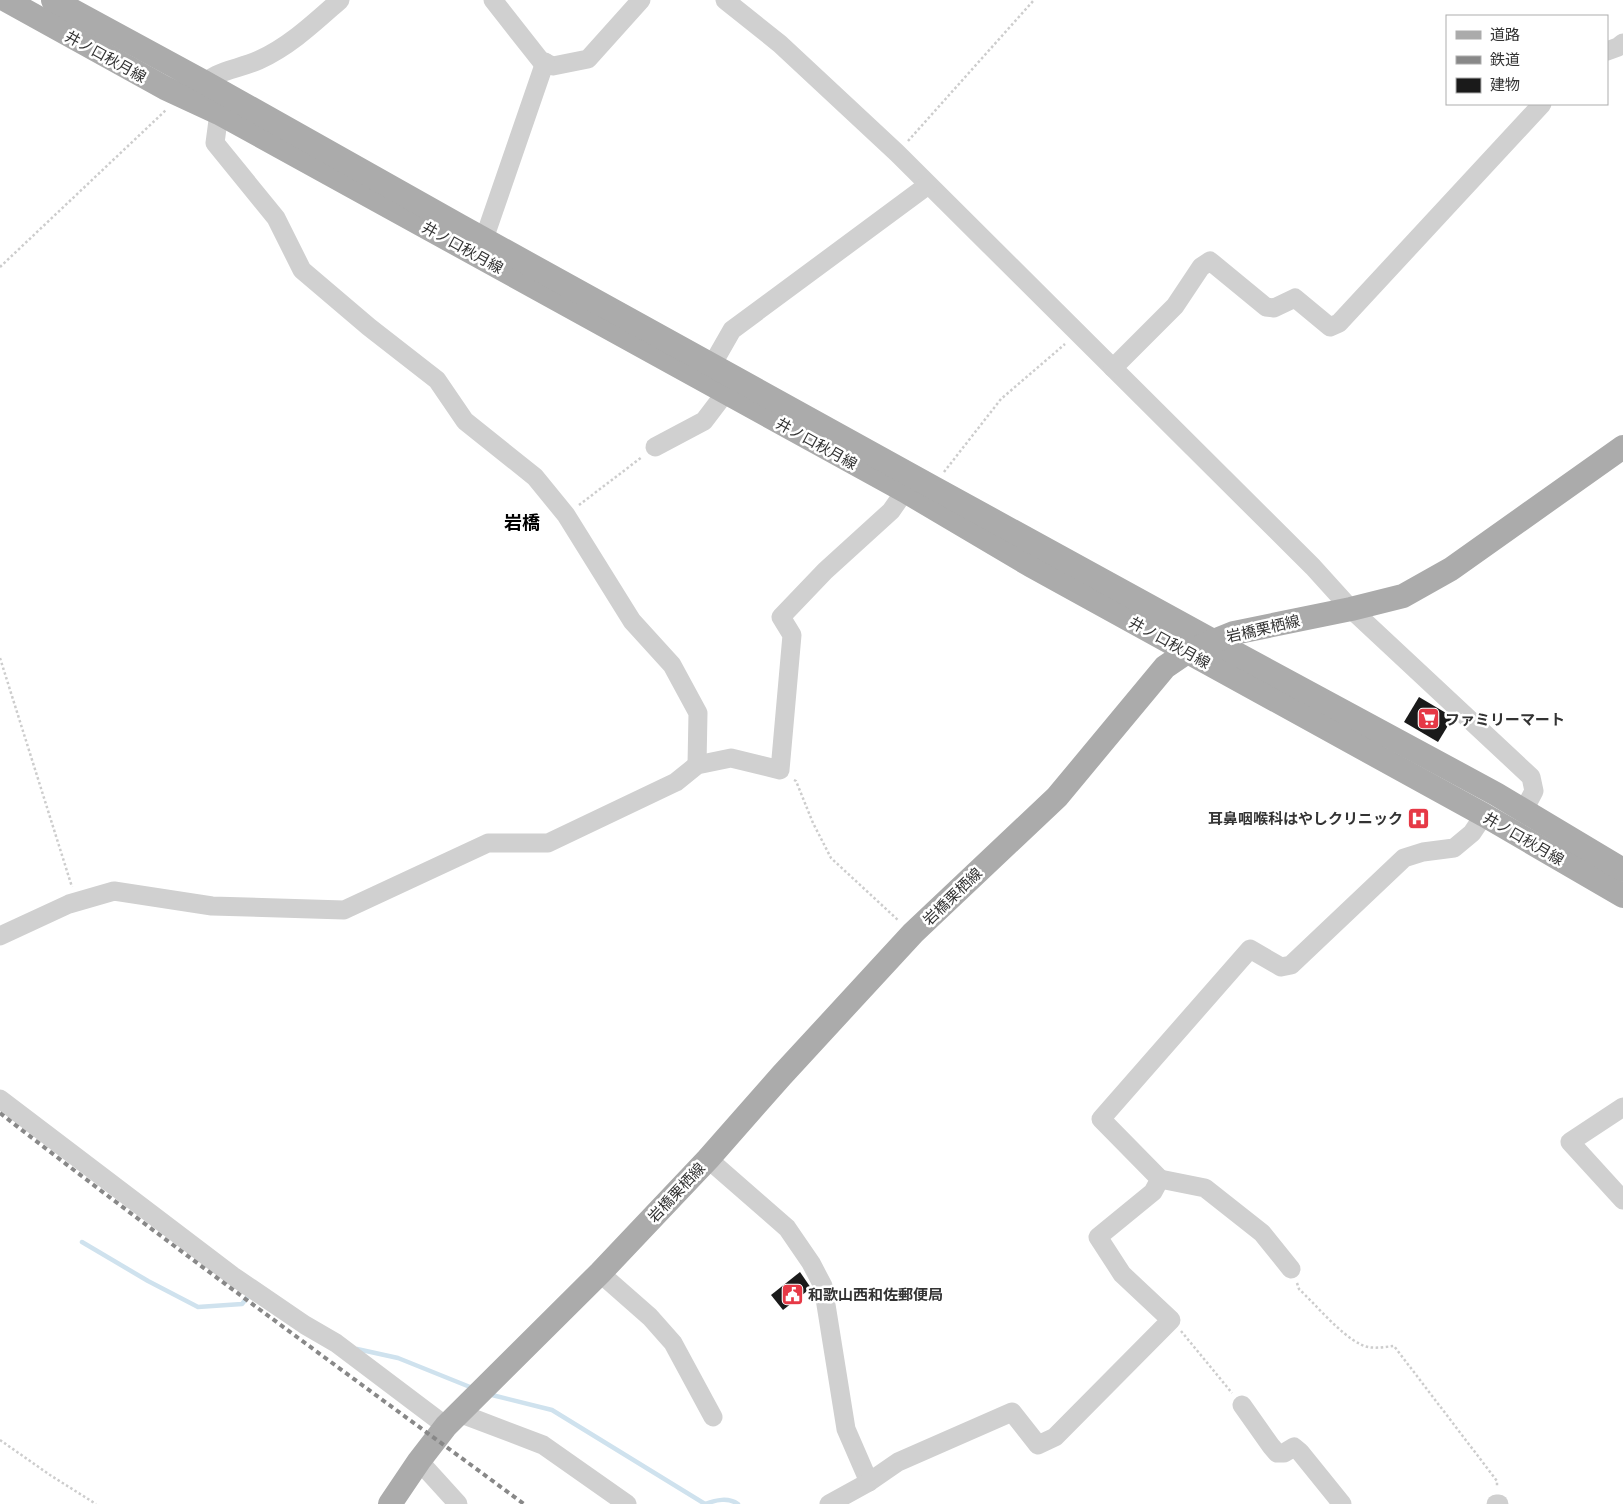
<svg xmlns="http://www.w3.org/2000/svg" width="1623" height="1504" viewBox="0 0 1623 1504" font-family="Commissioner,'Noto Sans JP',sans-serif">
	<rect width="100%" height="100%" fill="#fff"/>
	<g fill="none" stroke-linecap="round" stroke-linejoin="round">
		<!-- stream -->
		<g stroke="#cfe2ee" stroke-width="4.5">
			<polyline points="82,1242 148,1281 198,1307 242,1304 251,1293"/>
			<polyline points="357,1349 398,1358 470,1387"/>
			<polyline points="492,1395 552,1410 705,1504"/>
			<path d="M 705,1504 C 716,1500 728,1497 738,1504"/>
		</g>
	</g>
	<!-- building -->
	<g fill="#1a1a1a">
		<polygon points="1419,697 1446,713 1452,719 1438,742 1404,722"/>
		<polygon points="800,1272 811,1288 783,1310 771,1295"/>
	</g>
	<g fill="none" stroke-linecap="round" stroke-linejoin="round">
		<!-- path -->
		<g stroke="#cdcdcd" stroke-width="2.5" stroke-dasharray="2.5 2.5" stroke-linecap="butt">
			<polyline points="908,141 1034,0"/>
			<polyline points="0,267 166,110"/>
			<polyline points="944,472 1001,399 1065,344"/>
			<polyline points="579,505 642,457"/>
			<polyline points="0,658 72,887"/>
			<polyline points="794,780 796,781 813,823 831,858 899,921"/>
			<path d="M 1297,1283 L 1299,1289 C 1315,1304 1341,1335 1360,1344 C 1370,1350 1383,1347 1394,1346 L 1497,1481 L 1497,1487"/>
			<polyline points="1181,1331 1232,1393"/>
			<polyline points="0,1440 50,1475 96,1504"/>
		</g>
		<!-- minor -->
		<g stroke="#d0d0d0" stroke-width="19">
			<polyline points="493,0 541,61 553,66 588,59 641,0"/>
			<polyline points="725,0 780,44 897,153 1313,567 1351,609 1531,777 1534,791 1524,810"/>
			<polyline points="1607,51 1618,47 1623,43"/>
			<path d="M 197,90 C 217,68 235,71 259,60 C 290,46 315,22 340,0"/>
			<polyline points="219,113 215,143 276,218 302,270 369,327 437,380 465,421 535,477 566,515 632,621 672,665 698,713 697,765"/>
			<polyline points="484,239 545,62"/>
			<polyline points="712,365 732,330 928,185"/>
			<polyline points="1113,368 1175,306 1201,267 1210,261 1266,307 1274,308 1295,298 1330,327 1339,323 1542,104"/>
			<polyline points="655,447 704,421 726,392"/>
			<polyline points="0,936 69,904 114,891 212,906 344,910 488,843 548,843 676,782 697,765 731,758 780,770 792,635 781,617 825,571 891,511 905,491 911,479"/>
			<polyline points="0,1099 233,1276 305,1325 336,1343 446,1426"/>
			<polyline points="1623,1107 1570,1142 1623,1200"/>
			<polyline points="708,1159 787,1228 811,1263 823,1286 846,1429 869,1482"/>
			<polyline points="1160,1179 1205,1188 1262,1233 1291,1269"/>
			<polyline points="600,1273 650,1317 673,1343 713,1417"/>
			<polyline points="1242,1405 1271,1446 1277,1453 1284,1453 1294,1447 1300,1452 1342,1504"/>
			<polyline points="459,1413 543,1445 627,1504"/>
			<polyline points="419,1461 458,1504"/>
			<polyline points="829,1504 869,1482 898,1462 1012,1412 1038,1445 1055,1437 1171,1320 1122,1274 1098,1237 1153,1192 1160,1179 1101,1119 1250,949 1281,967 1291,965 1404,858 1423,852 1454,848 1472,833 1484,815"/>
			<polyline points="1496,1504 1499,1504"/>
		</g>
		<!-- major -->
		<g stroke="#ababab" stroke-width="24">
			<polyline points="6,0 165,88 219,113 905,491 1030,565 1484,815 1623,896"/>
			<polyline points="53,0 204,82 460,226 934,488 1213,641 1496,794 1623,870"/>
			<polyline points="390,1504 419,1461 446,1426 600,1273 708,1159 782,1075 913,933 1057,797 1165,667 1187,652 1234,633 1351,609 1403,596 1451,569 1623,447"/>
		</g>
		<!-- rail -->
		<path stroke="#888" stroke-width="4" stroke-dasharray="5 4" stroke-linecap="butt" d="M 0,1113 C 172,1247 349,1375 524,1504"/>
	</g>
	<!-- icons -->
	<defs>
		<symbol id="supermarket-square" viewBox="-11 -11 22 22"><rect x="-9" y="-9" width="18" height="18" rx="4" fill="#e63946" stroke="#fff"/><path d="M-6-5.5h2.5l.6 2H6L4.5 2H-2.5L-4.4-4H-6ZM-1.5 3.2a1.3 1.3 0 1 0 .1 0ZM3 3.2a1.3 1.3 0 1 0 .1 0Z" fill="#fff"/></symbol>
		<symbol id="hospital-square" viewBox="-11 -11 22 22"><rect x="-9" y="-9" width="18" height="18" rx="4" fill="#e63946" stroke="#fff"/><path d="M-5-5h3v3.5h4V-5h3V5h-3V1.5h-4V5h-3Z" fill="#fff"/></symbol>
		<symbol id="civic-square" viewBox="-11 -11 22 22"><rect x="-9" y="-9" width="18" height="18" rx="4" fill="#e63946" stroke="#fff"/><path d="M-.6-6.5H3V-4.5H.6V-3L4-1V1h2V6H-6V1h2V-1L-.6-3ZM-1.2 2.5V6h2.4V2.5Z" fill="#fff"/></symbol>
	</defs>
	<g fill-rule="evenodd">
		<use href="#supermarket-square" x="1416" y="706" width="25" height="25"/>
		<use href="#hospital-square" x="1406" y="806" width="25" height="25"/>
		<use href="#civic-square" x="780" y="1282" width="25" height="25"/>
	</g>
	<g text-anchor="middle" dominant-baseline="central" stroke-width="5" stroke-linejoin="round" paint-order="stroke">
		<!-- street labels -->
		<g font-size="15" fill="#333" stroke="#fff">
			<text transform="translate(106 56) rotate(29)">井ノ口秋月線</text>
			<text transform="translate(463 247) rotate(29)">井ノ口秋月線</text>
			<text transform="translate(817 443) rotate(29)">井ノ口秋月線</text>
			<text transform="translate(1263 628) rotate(-13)">岩橋栗栖線</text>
			<text transform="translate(1170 642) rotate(29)">井ノ口秋月線</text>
			<text transform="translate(1524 838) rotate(30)">井ノ口秋月線</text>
			<text transform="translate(952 896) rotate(-44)">岩橋栗栖線</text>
			<text transform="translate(676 1192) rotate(-47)">岩橋栗栖線</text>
		</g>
		<!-- poi labels -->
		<g font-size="15" font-weight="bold" fill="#333" stroke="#fff" text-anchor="start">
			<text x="1445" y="719">ファミリーマート</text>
			<text x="1403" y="818" text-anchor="end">耳鼻咽喉科はやしクリニック</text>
			<text x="808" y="1294">和歌山西和佐郵便局</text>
		</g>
		<!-- quarter labels -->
		<g font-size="18" font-weight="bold" fill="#000" stroke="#fff">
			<text x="522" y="522">岩橋</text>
		</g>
	</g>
	<!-- legend -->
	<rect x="1446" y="15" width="162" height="90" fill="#ffffff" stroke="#adadad"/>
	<rect x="1456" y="31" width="25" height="8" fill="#ababab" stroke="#adadad"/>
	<text x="1490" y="40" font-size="15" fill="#333333">道路</text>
	<rect x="1456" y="56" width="25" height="8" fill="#888888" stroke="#adadad"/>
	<text x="1490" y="65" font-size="15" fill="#333333">鉄道</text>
	<rect x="1456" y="78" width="25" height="15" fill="#1a1a1a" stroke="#adadad"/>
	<text x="1490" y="90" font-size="15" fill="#333333">建物</text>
</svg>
